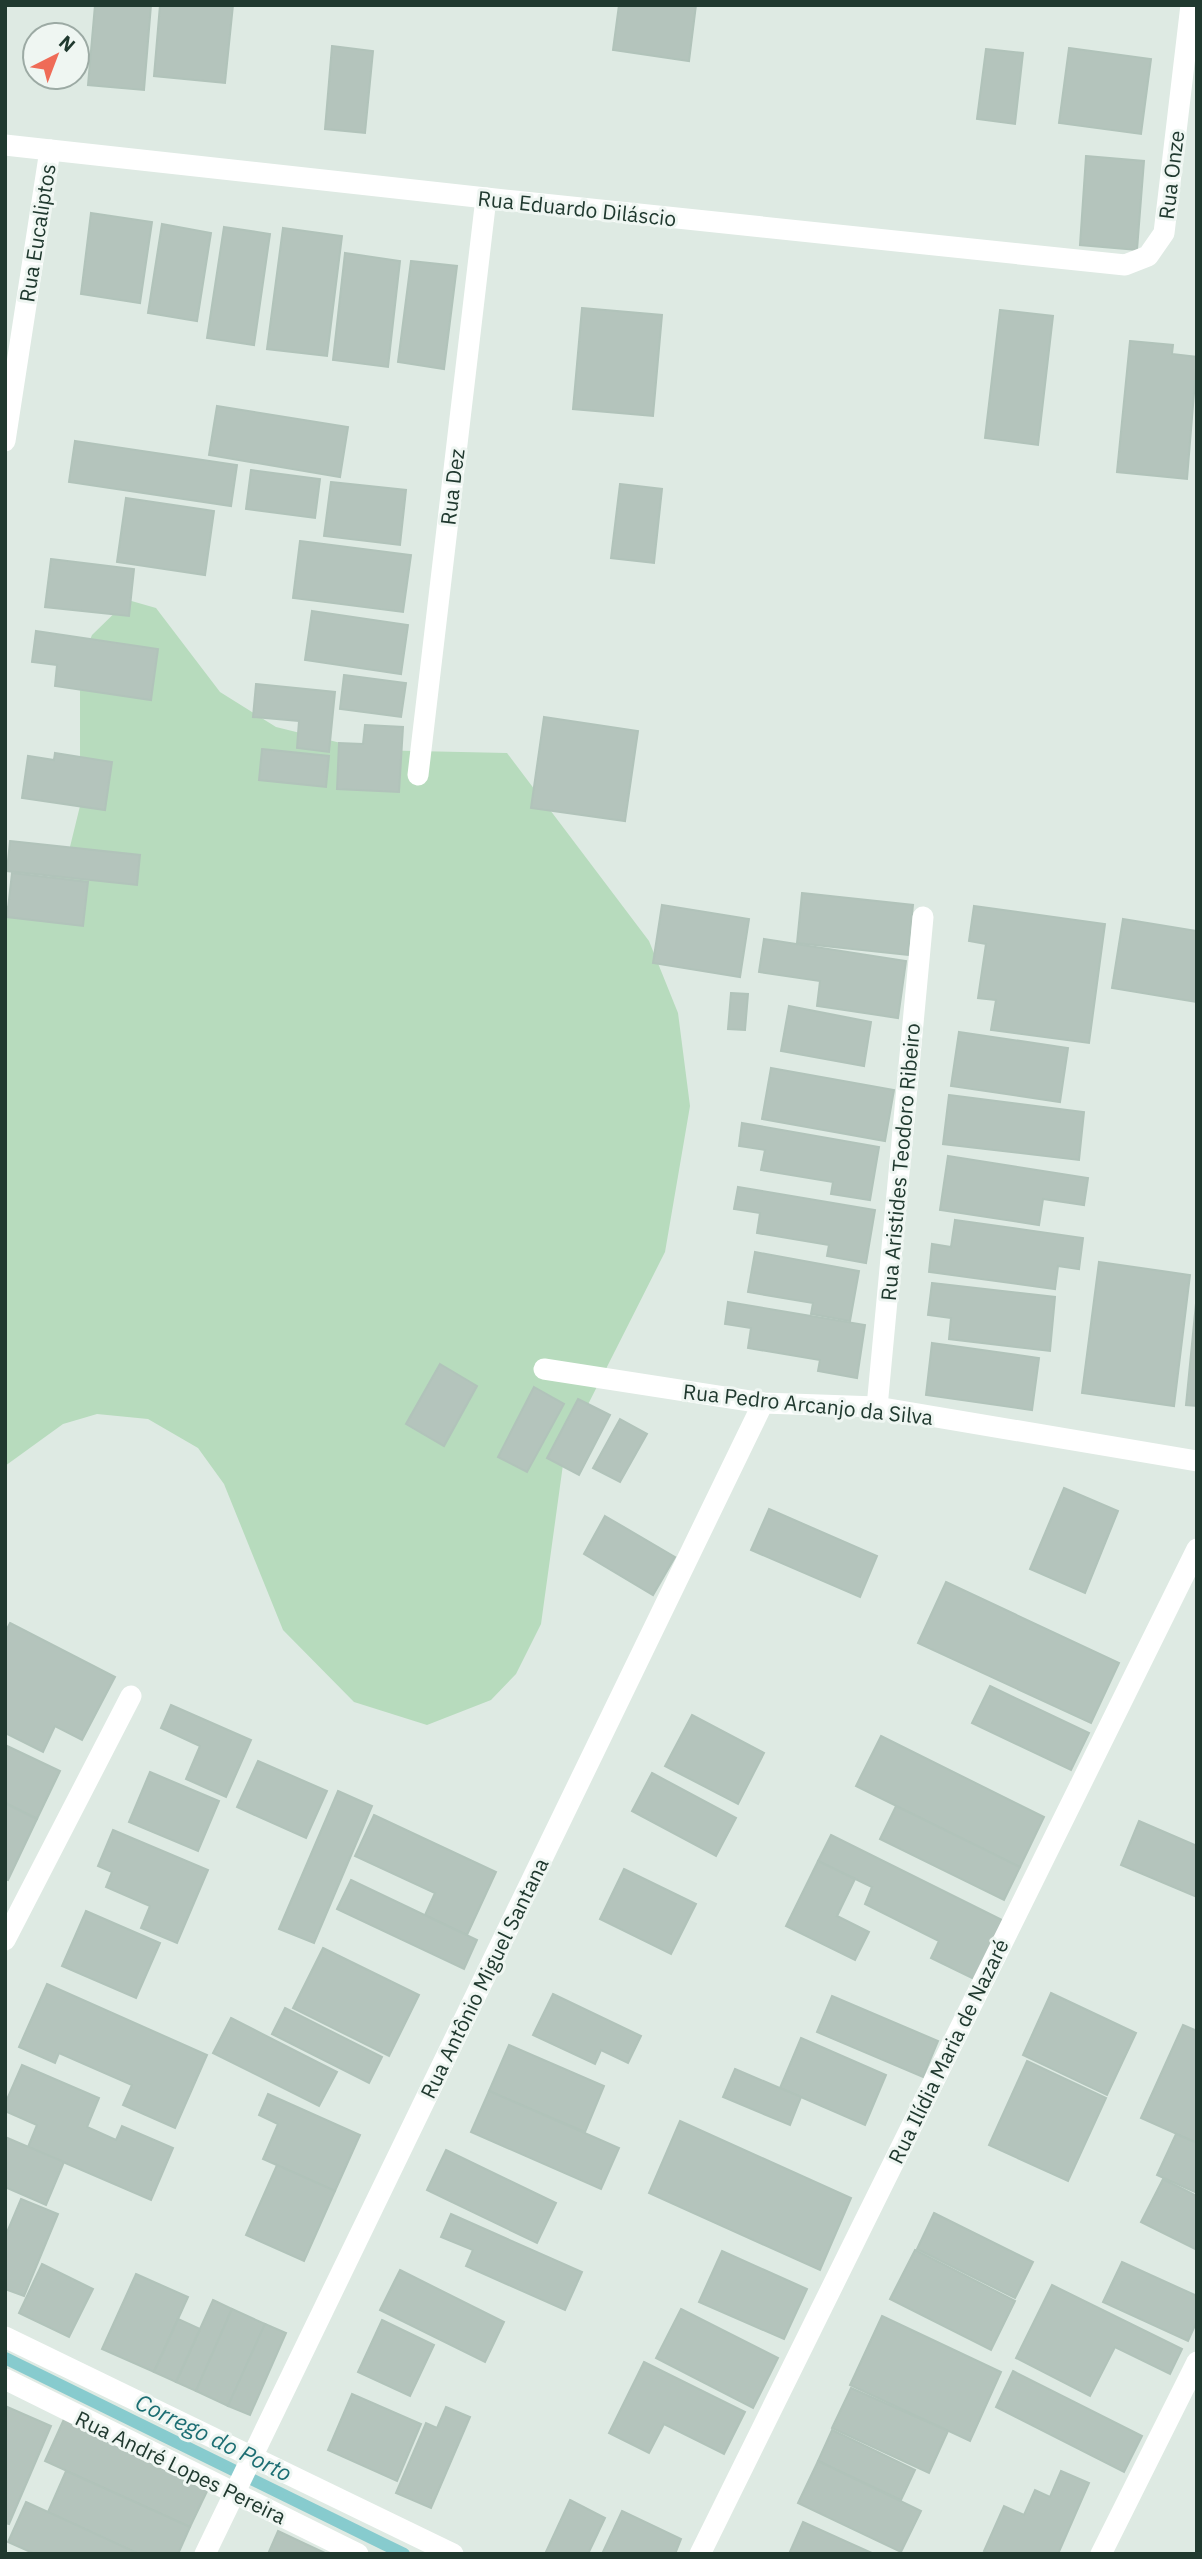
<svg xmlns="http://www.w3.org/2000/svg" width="1202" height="2559" viewBox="0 0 1202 2559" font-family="'IBM Plex Sans',sans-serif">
	<rect width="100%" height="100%" fill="#deeae3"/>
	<!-- green -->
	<polygon fill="#b7dbbd" points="128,600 156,608 220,692 276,727 369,750 507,753 649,941 678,1013 690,1106 665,1252 565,1450 541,1624 516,1674 491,1700 427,1725 354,1702 283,1630 224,1484 198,1448 148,1419 97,1414 63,1424 5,1466 5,907 36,892 68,855 80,806 80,664 92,635"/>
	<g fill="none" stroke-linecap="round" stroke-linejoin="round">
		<!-- stream -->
		<polyline stroke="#87cbce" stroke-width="12" points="5,2358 404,2554"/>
	</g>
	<!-- building -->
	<g fill="#b4c4bc" stroke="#b1c3ba" stroke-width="2">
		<polygon points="95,5 151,5 144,90 88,85"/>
		<polygon points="160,5 233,5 225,83 154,76"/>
		<polygon points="619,5 696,5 689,61 613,50"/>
		<polygon points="332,46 373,51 365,133 325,129"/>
		<polygon points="1069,48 1151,59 1141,134 1059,123"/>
		<polygon points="986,49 1023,53 1015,124 977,119"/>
		<polygon points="1086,156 1144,161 1137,250 1080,245"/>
		<polygon points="91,213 152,222 140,303 81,294"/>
		<polygon points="162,224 211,233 197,321 148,313"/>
		<polygon points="224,227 270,234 254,345 207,338"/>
		<polygon points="283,228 342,236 327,356 267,349"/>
		<polygon points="345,253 400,261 388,367 333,360"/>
		<polygon points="411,261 457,266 444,369 398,362"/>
		<polygon points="582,308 662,315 653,416 573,409"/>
		<polygon points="1000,310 1053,316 1038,445 985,438"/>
		<polygon points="1130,341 1173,345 1172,354 1197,357 1187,479 1117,472"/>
		<polygon points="217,406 348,427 340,477 209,455"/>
		<polygon points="75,441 237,465 231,506 69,482"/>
		<polygon points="251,470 320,479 315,518 246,509"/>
		<polygon points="331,482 406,490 400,545 324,536"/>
		<polygon points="620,484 662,489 654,563 611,558"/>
		<polygon points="126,498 214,511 205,575 117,562"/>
		<polygon points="300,541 411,555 403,612 293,598"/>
		<polygon points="51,559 134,569 129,616 45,607"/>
		<polygon points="312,611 408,625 401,674 305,660"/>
		<polygon points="36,631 158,649 151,700 55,686 57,665 32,662"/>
		<polygon points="344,675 406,683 401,717 340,709"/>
		<polygon points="256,684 335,692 329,752 297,748 299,721 253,717"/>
		<polygon points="544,717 638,731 625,821 531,808"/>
		<polygon points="365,725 403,727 399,792 337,789 339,743 363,744"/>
		<polygon points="262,749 329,756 326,787 259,780"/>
		<polygon points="55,753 112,762 105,810 22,798 28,756 54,760"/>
		<polygon points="10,841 140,855 137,885 7,871"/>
		<polygon points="12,873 88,882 83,926 7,917"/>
		<polygon points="802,893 913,905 908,955 797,943"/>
		<polygon points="662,905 749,919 740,977 653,963"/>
		<polygon points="974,906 1105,924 1089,1043 991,1030 996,1000 978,998 986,944 969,941"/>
		<polygon points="1123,919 1197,931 1197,1002 1112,988"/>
		<polygon points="764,939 906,961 898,1018 817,1006 820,981 759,972"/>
		<polygon points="731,993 748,994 745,1030 728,1029"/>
		<polygon points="789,1006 871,1022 864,1066 781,1051"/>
		<polygon points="959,1032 1068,1048 1060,1102 951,1086"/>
		<polygon points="771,1068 894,1090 885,1141 762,1119"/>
		<polygon points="949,1095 1084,1112 1079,1160 943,1144"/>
		<polygon points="742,1123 879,1147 870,1200 831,1194 833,1182 761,1170 765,1150 739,1146"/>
		<polygon points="948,1156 1088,1178 1084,1205 1043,1199 1039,1225 940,1210"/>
		<polygon points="738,1187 875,1210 866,1263 827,1256 829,1245 757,1233 760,1213 734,1209"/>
		<polygon points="955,1220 1083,1238 1079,1269 1058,1266 1055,1289 929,1272 932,1244 951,1247"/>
		<polygon points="755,1252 859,1271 850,1321 811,1314 813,1303 748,1292"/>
		<polygon points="1099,1262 1190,1275 1174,1406 1082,1393"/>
		<polygon points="932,1283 1055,1297 1050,1351 949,1339 951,1318 928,1315"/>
		<polygon points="1197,1293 1197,1406 1186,1405"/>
		<polygon points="728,1302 865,1325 857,1378 818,1371 820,1360 748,1348 751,1328 725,1324"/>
		<polygon points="932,1343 1039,1358 1032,1410 926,1395"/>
		<polygon points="440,1364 477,1386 444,1446 406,1424"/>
		<polygon points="534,1387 564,1404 527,1472 498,1457"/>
		<polygon points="578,1399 610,1415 579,1475 547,1458"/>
		<polygon points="620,1419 647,1434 620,1482 593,1468"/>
		<polygon points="1064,1488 1118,1511 1085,1593 1030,1569"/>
		<polygon points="769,1509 877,1556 860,1597 751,1550"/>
		<polygon points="605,1516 675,1557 653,1595 584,1554"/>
		<polygon points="946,1582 1119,1663 1091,1723 918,1643"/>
		<polygon points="10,1623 115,1677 82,1740 55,1726 43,1752 5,1733 5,1633"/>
		<polygon points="990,1686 1089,1733 1071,1770 972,1723"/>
		<polygon points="171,1705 251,1740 226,1797 186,1779 200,1746 161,1728"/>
		<polygon points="692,1715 764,1753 738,1804 665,1766"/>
		<polygon points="881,1736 1044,1817 1020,1867 856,1786"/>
		<polygon points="5,1745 60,1771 37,1819 5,1803"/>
		<polygon points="258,1761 327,1791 306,1838 237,1807"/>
		<polygon points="150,1772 219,1801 198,1851 129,1822"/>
		<polygon points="652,1773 736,1818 716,1856 632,1811"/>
		<polygon points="338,1791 372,1806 314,1943 279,1929"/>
		<polygon points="5,1803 37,1819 8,1880 5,1879"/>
		<polygon points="896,1806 1020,1867 1004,1900 880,1839"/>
		<polygon points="374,1815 496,1872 467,1935 425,1915 435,1893 355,1856"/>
		<polygon points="1139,1821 1197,1846 1197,1897 1121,1865"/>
		<polygon points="113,1830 208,1870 177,1943 141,1928 150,1906 106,1887 112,1872 98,1866"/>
		<polygon points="831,1835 1004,1921 976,1980 931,1958 939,1941 865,1904 872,1887 818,1861"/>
		<polygon points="818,1861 855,1879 837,1916 869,1932 855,1960 786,1926"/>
		<polygon points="624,1869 696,1904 671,1954 600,1919"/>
		<polygon points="351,1880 477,1940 464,1969 337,1909"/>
		<polygon points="86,1911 160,1943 136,1998 62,1966"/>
		<polygon points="323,1948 419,1995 389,2056 293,2008"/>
		<polygon points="47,1984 207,2055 175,2128 123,2105 132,2085 59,2053 55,2063 19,2047"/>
		<polygon points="1051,1993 1136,2033 1107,2095 1023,2055"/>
		<polygon points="553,1994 641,2036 628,2063 601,2050 595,2064 533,2035"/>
		<polygon points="832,1996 938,2041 923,2077 817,2032"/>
		<polygon points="285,2008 382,2057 369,2083 272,2034"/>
		<polygon points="231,2018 337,2072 319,2106 213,2053"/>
		<polygon points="1183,2025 1197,2031 1197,2143 1141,2118"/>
		<polygon points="801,2038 886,2075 865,2125 780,2088"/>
		<polygon points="509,2045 604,2086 585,2132 489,2091"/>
		<polygon points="1027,2061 1106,2098 1068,2181 989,2145"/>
		<polygon points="22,2065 99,2098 87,2127 116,2140 122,2126 173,2148 151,2200 28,2147 37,2125 5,2111 5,2104"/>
		<polygon points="735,2069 801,2097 790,2125 723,2097"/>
		<polygon points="489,2091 619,2148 601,2189 471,2132"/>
		<polygon points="268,2094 360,2135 335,2191 263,2159 278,2124 259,2115"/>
		<polygon points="680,2121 851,2198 820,2270 649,2193"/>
		<polygon points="1176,2134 1197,2143 1197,2193 1157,2175"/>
		<polygon points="5,2137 64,2162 46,2205 5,2187"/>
		<polygon points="446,2150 556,2203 537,2243 427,2190"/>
		<polygon points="277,2165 335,2191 304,2261 246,2235"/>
		<polygon points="1163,2179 1197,2196 1197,2250 1141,2222"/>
		<polygon points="21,2199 58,2214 24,2296 5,2289 5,2237"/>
		<polygon points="934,2213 1033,2262 1015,2298 917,2249"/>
		<polygon points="451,2214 582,2272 565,2310 466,2266 473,2250 441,2237"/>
		<polygon points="915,2250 1015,2301 991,2350 890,2299"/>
		<polygon points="722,2251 807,2289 784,2339 699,2302"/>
		<polygon points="1122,2262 1197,2296 1197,2321 1188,2341 1103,2302"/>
		<polygon points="42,2264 93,2289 69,2337 19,2313"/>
		<polygon points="400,2270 504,2322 485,2362 380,2310"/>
		<polygon points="136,2274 188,2297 154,2372 102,2349"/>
		<polygon points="1052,2285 1182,2349 1170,2374 1115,2347 1090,2396 1016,2358"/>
		<polygon points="213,2300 232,2309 196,2391 176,2382"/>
		<polygon points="232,2309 265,2324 228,2406 196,2391"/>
		<polygon points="681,2309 778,2358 753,2408 656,2358"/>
		<polygon points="882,2316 1001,2372 970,2441 850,2385"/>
		<polygon points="178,2319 200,2329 176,2382 154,2372"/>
		<polygon points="382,2320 434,2345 410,2396 358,2372"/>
		<polygon points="265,2324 286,2333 250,2415 228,2406"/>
		<polygon points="644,2362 745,2412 724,2454 664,2424 649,2453 609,2433"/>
		<polygon points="1013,2371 1142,2436 1124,2472 996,2407"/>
		<polygon points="851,2388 948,2431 929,2473 832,2428"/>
		<polygon points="352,2394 421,2424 397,2481 328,2450"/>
		<polygon points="5,2406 51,2426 9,2524 5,2523"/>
		<polygon points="446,2407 470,2417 431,2508 396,2493 426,2423 437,2428"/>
		<polygon points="64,2419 210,2485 190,2527 45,2461"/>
		<polygon points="832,2430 915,2470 901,2500 818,2461"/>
		<polygon points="818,2461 921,2511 901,2552 798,2503"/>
		<polygon points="66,2471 190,2527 178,2554 139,2554 48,2512"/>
		<polygon points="1061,2471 1089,2483 1058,2554 990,2554 984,2551 1004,2506 1024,2515 1035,2490 1050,2497"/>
		<polygon points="570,2500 605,2518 588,2554 545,2554"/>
		<polygon points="26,2502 48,2512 139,2554 35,2554 8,2542"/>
		<polygon points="622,2511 681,2539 675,2554 602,2554"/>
		<polygon points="803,2522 874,2554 789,2554"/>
		<polygon points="278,2531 327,2554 268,2554"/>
	</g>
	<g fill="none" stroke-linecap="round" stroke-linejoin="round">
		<!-- lane -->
		<polyline stroke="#fff" stroke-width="21" points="5,2337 453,2554"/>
		<!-- street -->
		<g stroke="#fff" stroke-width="21">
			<polyline points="5,145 486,198 1125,265 1148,256 1164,233 1191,5"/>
			<polyline points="5,441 50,150"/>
			<polyline points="418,775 486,198"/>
			<polyline points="544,1369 763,1403 877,1407 1197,1461"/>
			<polyline points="877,1407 923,917"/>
			<polyline points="5,1940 131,1696"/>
			<polyline points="5,2379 358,2554"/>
			<polyline points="205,2554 763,1403"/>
			<polyline points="700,2554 1197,1549"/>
			<polyline points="1101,2554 1197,2362"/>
		</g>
	</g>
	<g text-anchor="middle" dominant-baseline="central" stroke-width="6" stroke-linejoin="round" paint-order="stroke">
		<!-- street labels -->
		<g font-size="21" fill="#20392f" stroke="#eff6f2">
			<text transform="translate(1171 175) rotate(-83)">Rua Onze</text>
			<text transform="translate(577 208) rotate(6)">Rua Eduardo Diláscio</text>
			<text transform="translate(37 233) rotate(-81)">Rua Eucaliptos</text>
			<text transform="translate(452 487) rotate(-83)">Rua Dez</text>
			<text transform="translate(900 1162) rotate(-85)">Rua Aristides Teodoro Ribeiro</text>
			<text transform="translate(808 1404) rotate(6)">Rua Pedro Arcanjo da Silva</text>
			<text transform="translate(484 1978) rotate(-64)">Rua Antônio Miguel Santana</text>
			<text transform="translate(948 2051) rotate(-64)">Rua Ilídia Maria de Nazaré</text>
			<text transform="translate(181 2467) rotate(26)">Rua André Lopes Pereira</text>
		</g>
		<!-- water labels -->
		<g font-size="23" font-style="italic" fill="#1c6e73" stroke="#eff6f2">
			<text transform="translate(214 2437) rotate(26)">Corrego do Porto</text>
		</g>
	</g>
	<!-- border -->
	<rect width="1202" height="2559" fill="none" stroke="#20392f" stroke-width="14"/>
	<!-- north arrow -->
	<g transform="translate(56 56) rotate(42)"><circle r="33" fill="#eff6f2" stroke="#9caaa4" stroke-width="2"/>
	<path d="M0-5L12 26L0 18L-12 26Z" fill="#ef6b57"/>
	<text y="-10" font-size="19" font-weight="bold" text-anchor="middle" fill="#20392f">N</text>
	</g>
</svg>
